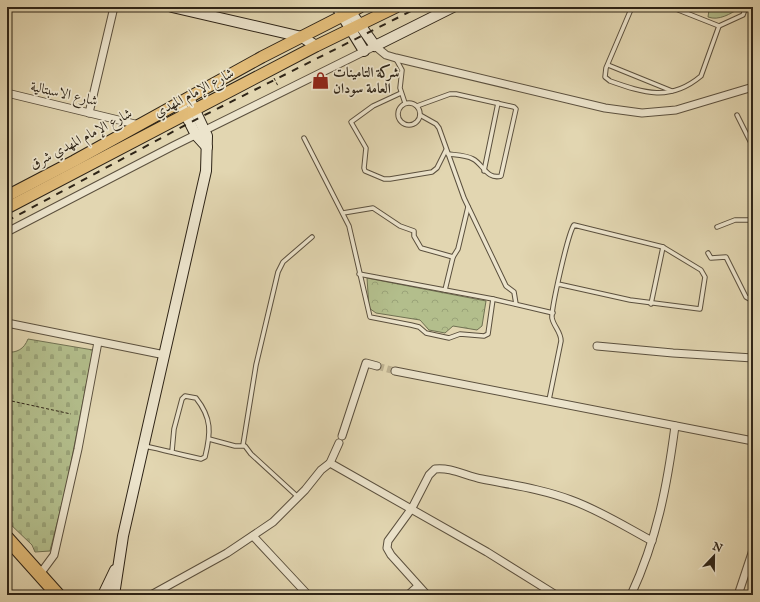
<svg xmlns="http://www.w3.org/2000/svg" width="760" height="602" viewBox="0 0 760 602" font-family="'IM FELL English',Amiri,serif">
	<defs>
		<pattern id="cemetery-stones" width="16" height="16" patternUnits="userSpaceOnUse"><rect width="16" height="16" fill="#b3be8c"/><path d="M2 7V4a2 2 0 0 1 4 0v3zM10 15v-3a2 2 0 0 1 4 0v3z" fill="#9aa378"/></pattern>
		<pattern id="park-crowns" width="20" height="18" patternUnits="userSpaceOnUse"><rect width="20" height="18" fill="#b3be8c"/><path d="M2 6a3 3 0 1 1 6 0M12 15a3 3 0 1 1 6 0" fill="none" stroke="#9aa378"/></pattern>
	</defs>
	<rect width="100%" height="100%" fill="#e2d6b1"/>
	<filter id="stains"><feTurbulence type="fractalNoise" baseFrequency=".005" numOctaves="4"/><feColorMatrix values="0 0 0 0 .2 0 0 0 0 .09 0 0 0 0 .02 0 0 0 .5 -.17"/></filter>
	<radialGradient id="worn" r=".72"><stop offset=".6" stop-color="#630" stop-opacity="0"/><stop offset="1" stop-color="#630" stop-opacity=".3"/></radialGradient>
	<!-- grass -->
	<path fill="#b3be8c" stroke="#707152" d="M 701,7 L 739,7 L 740,8 C 730,14 719,21 708,17 L 709,10 Z"/>
	<!-- cemetery -->
	<path fill="url(#cemetery-stones)" stroke="#707152" d="M 28,339 L 93,350 L 66,488 L 50,551 L 35,552 L 32,545 L 7,521 L 7,352 C 17,353 24,349 28,339 Z"/>
	<!-- park -->
	<polygon fill="url(#park-crowns)" stroke="#707152" points="367,278 486,301 482,326 477,330 453,326 445,333 429,330 420,320 376,313 369,308"/>
	<g fill="none" stroke-linecap="round" stroke-linejoin="round">
		<!-- street-tunnel -->
		<polyline stroke="#beb292" stroke-width="7" stroke-dasharray="7 3.5" stroke-linecap="butt" points="377,366 395,371"/>
		<defs>
			<g id="lane">
				<path d="M 632,7 L 606,68 L 605,77 L 610,81 C 644,93 670,102 701,76 L 719,26"/>
				<polyline points="671,7 719,26 743,15 746,7"/>
				<polyline points="396,59 402,70 400,88 405,103"/>
				<polyline points="608,65 672,91"/>
				<polyline points="401,93 373,106 351,122 366,148 364,168 365,171 384,179 390,179 432,172 437,168 446,150"/>
				<circle cx="409" cy="114" r="11"/>
				<path d="M 417,106 L 450,94 L 456,94 L 514,107 L 516,109 L 501,176 C 487,180 483,164 473,159 C 466,155 455,155 448,154"/>
				<polyline points="420,115 436,124 439,128 464,198 506,286 514,292 516,304"/>
				<polyline points="737,115 753,147"/>
				<polyline points="304,138 349,226 370,317 411,325 419,327 426,333 449,338 460,334 484,336 488,334 493,299"/>
				<polyline points="484,171 498,103"/>
				<polyline points="343,213 373,208 400,226 414,231 414,236 421,248 453,257"/>
				<polyline points="717,227 735,220 753,220"/>
				<polyline points="708,253 711,258 726,257 746,297 753,301"/>
				<polyline points="359,274 493,299 553,313"/>
				<polyline points="445,290 453,257 458,249 468,207"/>
				<polyline points="651,304 663,247"/>
				<path d="M 549,400 L 561,341 C 561,332 554,327 552,318 C 551,309 568,233 574,225 L 663,247 L 701,270 L 705,277 L 700,309 L 630,300 L 558,284"/>
				<polyline points="209,439 235,446 245,446 251,454 298,497"/>
				<polyline points="243,445 256,365 278,272 283,262 312,237"/>
				<path d="M 145,446 C 164,450 182,455 201,459 L 205,457 C 211,433 212,418 196,398 L 185,396 L 182,399 L 174,429 L 172,451"/>
			</g>
			<g id="street">
				<polyline points="7,93 139,125"/>
				<polyline points="89,113 114,7"/>
				<polyline points="7,232 173,146 375,46 386,55 396,58 605,108 642,113 676,110 753,87"/>
				<polyline points="7,323 165,355"/>
				<polyline points="597,346 673,353 753,358"/>
				<polyline points="395,371 753,441"/>
				<polyline points="342,436 366,363 377,366"/>
				<polyline points="330,463 487,552 556,595"/>
				<polyline points="253,536 308,595"/>
				<polyline points="40,574 54,555 78,449 98,342"/>
				<polyline points="151,595 227,553 273,522 305,490 321,470 330,463 339,443"/>
				<polyline points="408,595 418,586"/>
				<path d="M 427,595 L 391,555 L 387,548 L 388,541 L 412,508 L 429,475 L 435,469 C 451,467 466,476 482,479 C 512,485 542,489 571,500 C 599,510 626,527 652,541"/>
				<path d="M 631,595 C 657,539 667,487 675,426"/>
				<polyline points="738,595 753,550"/>
			</g>
			<g id="secondary">
				<polyline points="172,7 302,37 316,46"/>
				<polyline points="337,7 364,51"/>
				<polyline points="347,7 375,46 453,7"/>
				<polyline points="180,103 196,135 207,147"/>
				<polyline points="103,595 115,570"/>
				<polyline points="114,595 123,536 206,171 207,136 189,98"/>
			</g>
			<g id="primary">
				<polyline points="7,196 74,161 262,57 360,7"/>
				<polyline points="7,208 316,46 396,7"/>
			</g>
			<polyline id="highway" points="7,538 58,595"/>
		</defs>
		<!-- lane casing -->
		<use href="#lane" stroke="#5b503e" stroke-width="5.5"/>
		<!-- street casing -->
		<use href="#street" stroke="#5b503e" stroke-width="9"/>
		<!-- secondary casing -->
		<use href="#secondary" stroke="#2e2417" stroke-width="12"/>
		<!-- primary casing -->
		<use href="#primary" stroke="#2e2417" stroke-width="13"/>
		<!-- highway casing -->
		<use href="#highway" stroke="#2e2417" stroke-width="15"/>
		<!-- path -->
		<g stroke="#2e2417" stroke-width="1" stroke-dasharray="3 2" stroke-linecap="butt">
			<polyline points="274,78 278,86"/>
			<polyline points="7,338 8,330"/>
			<polyline points="7,400 71,414"/>
		</g>
		<!-- lane -->
		<use href="#lane" stroke="#ece4cc" stroke-width="3.5"/>
		<!-- street -->
		<use href="#street" stroke="#ece4cc" stroke-width="7"/>
		<!-- secondary -->
		<use href="#secondary" stroke="#ece4cc" stroke-width="10"/>
		<!-- primary -->
		<use href="#primary" stroke="#e1bb78" stroke-width="11"/>
		<!-- highway -->
		<use href="#highway" stroke="#e1bb78" stroke-width="13"/>
		<!-- rail -->
		<polyline stroke="#2e2417" stroke-width="2" stroke-dasharray="7 7" stroke-linecap="butt" points="7,221 191,122 419,7"/>
	</g>
	<!-- icons -->
	<defs>
		<symbol id="shop-bare" viewBox="-9 -9 18 18"><path d="M-5-2.5h2.3a2.7 3.5 0 0 1 5.4 0H5L5.5 6h-11ZM-1.5-2.5h3a1.5 2.3 0 0 0-3 0Z" fill="#8f2418" stroke="#ece4cc" stroke-width="2.5" paint-order="stroke"/></symbol>
	</defs>
	<g fill-rule="evenodd">
		<use href="#shop-bare" x="308" y="68" width="25" height="25"/>
	</g>
	<g text-anchor="middle" dominant-baseline="central" stroke-width="3.5" stroke-linejoin="round" paint-order="stroke">
		<!-- poi labels -->
		<g font-size="14" font-weight="bold" fill="#2e2417" stroke="#ece4cc" text-anchor="start">
			<text x="333" y="73">شركة التامينات<tspan x="333" dy="16">العامة سودان</tspan></text>
		</g>
		<!-- street labels -->
		<g font-size="14" fill="#2e2417" stroke="#ece4cc">
			<text transform="translate(194 93) rotate(-28)">شارع الإمام المهدي</text>
			<text transform="translate(64 94) rotate(13)">شارع الاسبتالية</text>
			<text transform="translate(81 139) rotate(-28)">شارع الإمام المهدي شرق</text>
		</g>
	</g>
	<!-- margin -->
	<rect width="760" height="602" fill="none" stroke="#e2d6b1" stroke-width="24"/>
	<rect x="8" y="8" width="744" height="586" fill="none" stroke="#2e2417" stroke-width="2"/>
	<rect x="12" y="12" width="736" height="578" fill="none" stroke="#2e2417"/>
	<!-- north arrow -->
	<g transform="translate(714 556) rotate(22)" stroke="#ece4cc" stroke-width="3" paint-order="stroke">
	<path d="M0-3L7 15L0 10L-7 15Z" fill="#2e2417"/>
	<text y="-6" font-size="11" font-weight="bold" text-anchor="middle" fill="#2e2417">N</text>
	</g>
	<rect width="100%" height="100%" filter="url(#stains)"/>
	<rect width="100%" height="100%" fill="url(#worn)"/>
</svg>
